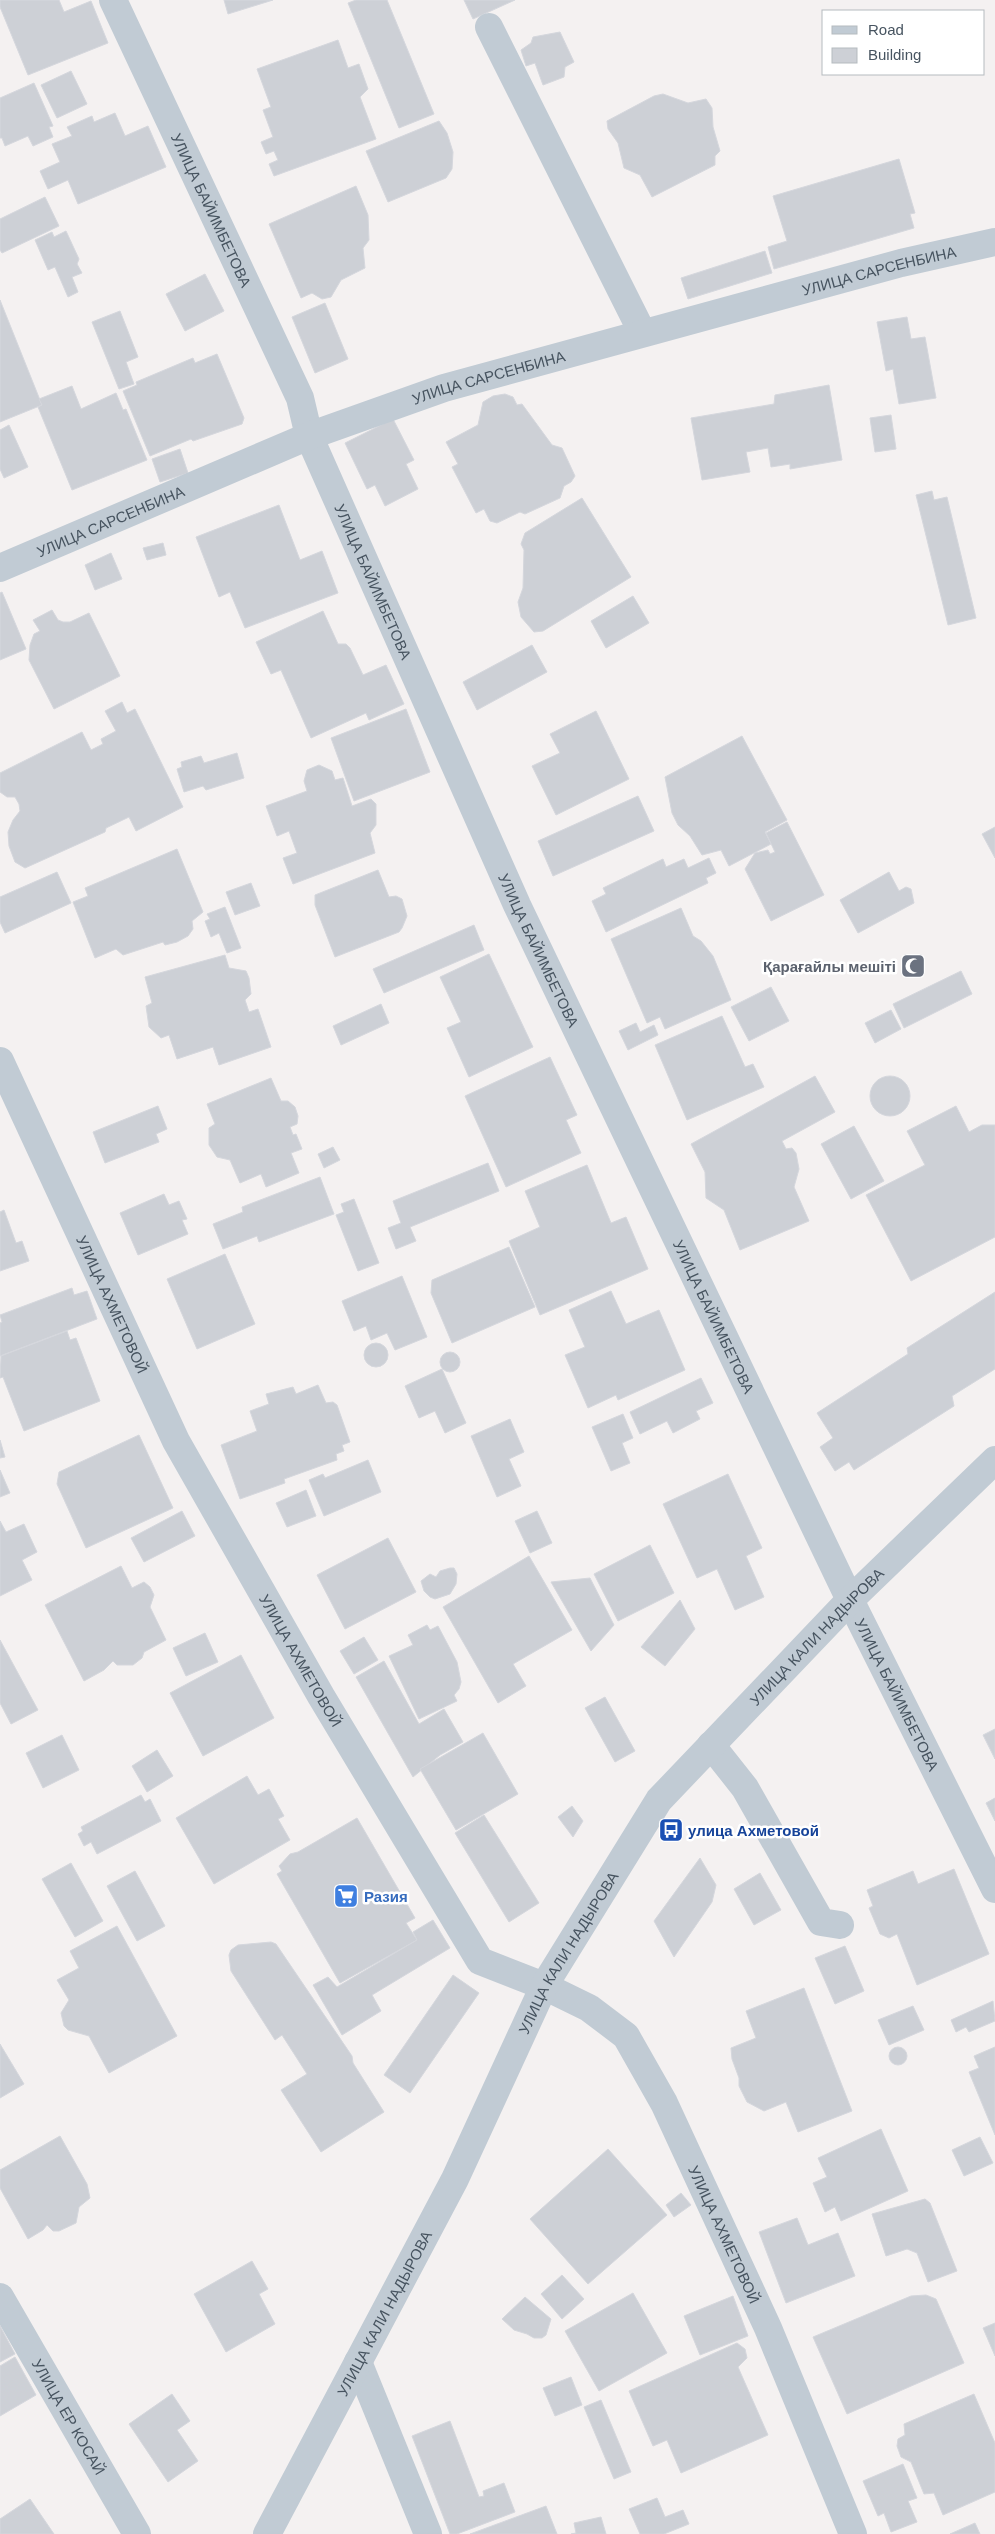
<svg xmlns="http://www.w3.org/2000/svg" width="995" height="2534" viewBox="0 0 995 2534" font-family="Helvetica,sans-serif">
	<rect width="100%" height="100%" fill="#f4f1f1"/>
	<!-- building -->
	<g fill="#cdd0d6" stroke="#d5d7dd">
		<polygon points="0,0 59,0 64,12 91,1 108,43 28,75 0,7"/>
		<polygon points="224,0 273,0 228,14"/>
		<polygon points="356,0 387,0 434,114 399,128 348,3"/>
		<polygon points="464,0 515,0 473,19"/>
		<polygon points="560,32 574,62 565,67 564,77 543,85 535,63 526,66 521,50 531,43 533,37"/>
		<polygon points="338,40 348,68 359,64 368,89 360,97 376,139 274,176 269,164 278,160 274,151 266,154 261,142 273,137 263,110 271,107 257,69"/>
		<polygon points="71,71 87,104 57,118 41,85"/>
		<polygon points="34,83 53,126 49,127 53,137 33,146 28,136 5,146 2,138 0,138 0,98"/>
		<polygon points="663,94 688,103 706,99 712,108 713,127 720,151 715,156 715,165 652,197 640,175 624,168 618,143 608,129 607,121 654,96"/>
		<polygon points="115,113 125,136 148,126 166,167 78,204 68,180 48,189 40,171 60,162 52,144 72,136 67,127 92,116 94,122"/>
		<polygon points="439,121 447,133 453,152 452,169 446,178 388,202 366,151"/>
		<polygon points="899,159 915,213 910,214 914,228 774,269 768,247 787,241 773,196"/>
		<polygon points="356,186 368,215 369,240 363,248 365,268 341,280 331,297 322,299 312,293 301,298 269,224"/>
		<polygon points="45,197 59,226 2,253 0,250 0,219"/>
		<polygon points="66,231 79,259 77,264 82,273 72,277 78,292 68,297 55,267 48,270 35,240 52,232 54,237"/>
		<polygon points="765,251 772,273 688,299 681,278"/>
		<polygon points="205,274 224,311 185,331 166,294"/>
		<polygon points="0,300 42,405 0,422"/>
		<polygon points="325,303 348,359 315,373 292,317"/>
		<polygon points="120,311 138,357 126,362 134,384 119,389 92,322"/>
		<polygon points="907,317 911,339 925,337 936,398 899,404 893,369 886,371 877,322"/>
		<polygon points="217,354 244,418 242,424 193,441 191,439 150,456 123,391 137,385 136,382 193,358 195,363"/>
		<polygon points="829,385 842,460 790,469 790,464 771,467 768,448 746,452 750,472 702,480 691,418 774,404 775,395"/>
		<polygon points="72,386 81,409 116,393 123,410 126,409 147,460 72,490 38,407 42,405 39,399"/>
		<polygon points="505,394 513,397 517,405 522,404 552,445 562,448 575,476 571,482 564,486 560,498 525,514 520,512 497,523 490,521 484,509 476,513 452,467 458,464 446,442 478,425 483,402 493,396"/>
		<polygon points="891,415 896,449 875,452 870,418"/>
		<polygon points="393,419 414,460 406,464 418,489 385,506 375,485 367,489 345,443"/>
		<polygon points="9,425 28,467 4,478 0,469 0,430"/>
		<polygon points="180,449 188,473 160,482 152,459"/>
		<polygon points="932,491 934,500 947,497 976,618 948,625 916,495"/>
		<polygon points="582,498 631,577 543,631 534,632 521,617 518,602 523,588 524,550 521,544 525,533"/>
		<polygon points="279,505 300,560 322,551 338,593 245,628 230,592 219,597 196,537"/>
		<polygon points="163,543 166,555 147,560 143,548"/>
		<polygon points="111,553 122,579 95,590 85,565"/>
		<polygon points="2,592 26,649 0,660 0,593"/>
		<polygon points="633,596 649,623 606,648 591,621"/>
		<polygon points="52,610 58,620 63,622 70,622 89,613 120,676 54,709 29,660 30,645 34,634 40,631 33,620"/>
		<polygon points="323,611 338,644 346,644 350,648 363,675 386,665 404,704 369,720 366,713 311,738 281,670 271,674 256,642"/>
		<polygon points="532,645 547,672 477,710 463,682"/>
		<polygon points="122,702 127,713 135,709 183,807 136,831 129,817 106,828 105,832 25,868 15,862 9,846 8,832 13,820 20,811 19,804 15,797 7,797 0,792 0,773 82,732 91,750 103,744 101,739 116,731 105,711"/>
		<polygon points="406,709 430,772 354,801 331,738"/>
		<polygon points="596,711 629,779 556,815 532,766 560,753 550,734"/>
		<polygon points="742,736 787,820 765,832 771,844 729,866 721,850 702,855 690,836 678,825 672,813 665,777"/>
		<polygon points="237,753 244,778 206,790 203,786 184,792 177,769 182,767 181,762 201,756 204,763"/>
		<polygon points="319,765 332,771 335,780 343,778 352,806 371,799 376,804 376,825 370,833 375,853 293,884 283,858 297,853 289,831 277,836 266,806 307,791 304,781 307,770"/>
		<polygon points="638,796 654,831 553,876 538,841"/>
		<polygon points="787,822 824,895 771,921 745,869 755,853 768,850 770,854 775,852 766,833"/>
		<polygon points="995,827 995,858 982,834"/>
		<polygon points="177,849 203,912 192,921 193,929 188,936 177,942 165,945 163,942 123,955 116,949 95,958 73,902 88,896 85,888"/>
		<polygon points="709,858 716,873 706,878 708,883 606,932 592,901 606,894 603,888 663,859 666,867 684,859 688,868"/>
		<polygon points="378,870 389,897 396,896 402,899 407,916 402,928 399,932 335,957 315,905 315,895"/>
		<polygon points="57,872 71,903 5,933 0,922 0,897"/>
		<polygon points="889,872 899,891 906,887 911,889 914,903 858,933 840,900"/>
		<polygon points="251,883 260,906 235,915 226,892"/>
		<polygon points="225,907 241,948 227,953 219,933 211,937 205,921 210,919 207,914"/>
		<polygon points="681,908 693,936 701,941 713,956 731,1000 665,1029 660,1017 647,1023 611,939"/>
		<polygon points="474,925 484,950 384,993 373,969"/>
		<polygon points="489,954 533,1047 469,1077 447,1028 461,1022 440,977"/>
		<polygon points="225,955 229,968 246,971 249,978 251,994 245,1000 249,1012 258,1009 271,1047 219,1065 213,1047 177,1059 169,1035 161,1038 149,1027 146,1006 152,1003 145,977"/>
		<polygon points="961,971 972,994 904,1028 893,1004"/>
		<polygon points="771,987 789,1021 749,1041 731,1007"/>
		<polygon points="381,1004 389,1023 341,1045 333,1026"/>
		<polygon points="891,1010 901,1029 875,1043 865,1023"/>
		<polygon points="722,1016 745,1067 753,1064 764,1087 687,1120 655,1045"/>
		<polygon points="636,1023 640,1032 654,1025 658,1035 628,1050 619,1031"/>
		<polygon points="550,1057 577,1115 566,1120 581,1153 506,1187 465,1096"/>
		<circle cx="890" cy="1096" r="20"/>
		<polygon points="815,1076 835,1112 782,1141 786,1149 792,1148 796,1153 799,1169 794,1187 809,1221 740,1250 724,1210 706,1198 705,1172 691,1144"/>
		<polygon points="271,1078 281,1101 288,1101 295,1107 298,1116 297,1124 290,1127 293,1135 296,1134 302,1149 291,1153 299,1173 266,1187 261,1174 240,1183 230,1160 217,1157 209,1145 209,1128 215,1124 207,1104"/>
		<polygon points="158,1106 167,1129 156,1134 159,1142 105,1163 93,1132"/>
		<polygon points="956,1106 969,1132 982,1125 995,1125 995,1237 911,1281 866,1195 925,1165 907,1131"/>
		<polygon points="854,1126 884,1181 851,1199 821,1144"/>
		<polygon points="333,1147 340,1160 324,1168 318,1154"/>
		<polygon points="488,1163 499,1191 410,1227 416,1241 396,1249 388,1228 401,1223 393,1201"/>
		<polygon points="587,1165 611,1223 626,1217 648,1269 540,1315 509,1241 540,1227 525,1191"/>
		<polygon points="320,1177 334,1214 259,1242 257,1236 223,1249 213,1224 243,1212 242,1207"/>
		<polygon points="164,1194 169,1205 179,1201 187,1219 182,1220 188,1234 138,1255 120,1213"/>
		<polygon points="354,1199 379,1263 358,1271 336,1215 344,1212 341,1204"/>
		<polygon points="4,1210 16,1243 22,1241 29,1261 0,1271 0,1212"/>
		<polygon points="509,1247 535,1307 452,1343 431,1293 432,1280"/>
		<polygon points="225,1254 255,1324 197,1349 167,1279"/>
		<polygon points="402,1276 427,1337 395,1350 387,1333 371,1340 366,1326 354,1331 342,1301"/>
		<polygon points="72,1288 74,1295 87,1291 97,1319 0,1356 0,1323 2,1322 0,1315"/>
		<polygon points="611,1291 626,1324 659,1310 685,1370 618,1400 616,1395 588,1408 565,1355 585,1347 569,1310"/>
		<polygon points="995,1292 995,1369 952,1396 954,1406 854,1470 849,1462 835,1471 820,1447 833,1438 817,1413 908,1354 907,1348"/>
		<polygon points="67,1331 70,1340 76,1338 100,1401 24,1431 3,1377 0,1378 1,1356"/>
		<circle cx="376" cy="1355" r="12"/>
		<circle cx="450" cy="1362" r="10"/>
		<polygon points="442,1369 466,1423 445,1433 435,1411 419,1418 405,1386"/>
		<polygon points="701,1378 713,1403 696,1411 700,1419 673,1433 667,1421 640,1434 630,1412"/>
		<polygon points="318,1385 326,1403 333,1402 337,1405 350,1442 342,1445 344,1451 336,1454 337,1460 284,1479 285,1483 240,1499 221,1445 257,1431 250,1411 269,1404 266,1394 293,1387 296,1394"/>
		<polygon points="623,1414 633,1438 622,1443 630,1463 611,1471 592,1427"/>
		<polygon points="510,1419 524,1452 509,1459 521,1486 497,1497 471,1436"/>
		<polygon points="139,1435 173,1508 86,1548 57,1484 59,1472"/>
		<polygon points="0,1440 5,1457 0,1458"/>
		<polygon points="368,1460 381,1492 324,1516 309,1480 323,1474 325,1478"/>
		<polygon points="0,1470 10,1493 0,1497"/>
		<polygon points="728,1474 762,1548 746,1556 764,1597 735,1610 717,1569 697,1578 663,1504"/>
		<polygon points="306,1490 316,1516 287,1527 276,1503"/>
		<polygon points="182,1511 195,1536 144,1562 131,1538"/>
		<polygon points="537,1511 552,1543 530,1553 515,1521"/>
		<polygon points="0,1521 6,1532 24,1524 37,1552 22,1560 32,1580 0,1596"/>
		<polygon points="388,1538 416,1592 345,1629 317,1575"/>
		<polygon points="650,1545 674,1593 618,1621 594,1574"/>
		<polygon points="529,1556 572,1630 513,1664 526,1686 498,1703 443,1607"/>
		<polygon points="121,1566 132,1588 144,1582 150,1587 154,1595 150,1607 166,1640 144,1652 142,1658 133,1665 117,1665 113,1661 104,1670 84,1681 45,1605"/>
		<polygon points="450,1568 454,1568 457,1574 456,1584 450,1594 435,1599 430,1597 424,1591 421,1581 430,1574 436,1577 440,1571"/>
		<polygon points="590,1578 614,1625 591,1651 551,1582"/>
		<polygon points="680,1600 695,1629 665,1666 641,1647"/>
		<polygon points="427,1625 430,1630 438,1626 457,1662 461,1682 459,1689 454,1695 457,1701 419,1719 389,1656 413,1645 408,1635"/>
		<polygon points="205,1633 218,1662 186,1676 173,1648"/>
		<polygon points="364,1637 378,1660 354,1674 340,1651"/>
		<polygon points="0,1640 38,1710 11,1724 0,1703"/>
		<polygon points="241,1655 274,1718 203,1756 170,1693"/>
		<polygon points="384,1661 419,1724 444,1709 463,1742 440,1755 413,1777 356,1677"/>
		<polygon points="605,1697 635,1751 615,1762 585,1708"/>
		<polygon points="995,1729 995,1759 983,1735"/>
		<polygon points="483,1733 518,1794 456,1830 420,1769"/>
		<polygon points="62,1735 79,1770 43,1788 26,1753"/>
		<polygon points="157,1750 173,1776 147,1792 132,1766"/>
		<polygon points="247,1776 258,1795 269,1789 284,1816 278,1819 290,1840 214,1884 176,1818"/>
		<polygon points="141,1795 145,1802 150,1799 161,1821 97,1854 91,1842 84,1846 78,1834 83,1831 81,1827"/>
		<polygon points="995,1798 995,1821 986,1803"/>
		<polygon points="572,1806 583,1821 573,1837 558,1817"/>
		<polygon points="484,1815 539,1903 509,1922 455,1833"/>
		<polygon points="357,1818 415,1918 406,1923 417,1940 340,1983 277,1874 282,1871 279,1866 290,1854 298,1852"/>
		<polygon points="700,1858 716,1885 712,1902 674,1957 654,1921"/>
		<polygon points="71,1863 103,1921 75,1937 42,1879"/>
		<polygon points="954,1869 989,1954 917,1985 897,1934 889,1938 880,1934 869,1908 873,1906 867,1890 913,1871 918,1884"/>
		<polygon points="135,1871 165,1926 137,1941 107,1886"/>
		<polygon points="760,1873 781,1910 754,1925 734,1889"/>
		<polygon points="433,1920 450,1948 372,1995 381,2011 342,2035 313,1985 328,1977 337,1987 417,1940 413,1932"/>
		<polygon points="117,1926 177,2036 109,2073 89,2036 68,2030 64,2026 61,2013 69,2000 57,1980 79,1968 70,1951"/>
		<polygon points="271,1942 276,1944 352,2056 353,2063 384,2112 321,2152 281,2090 307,2074 282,2035 275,2040 231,1971 229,1955 231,1950 238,1945"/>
		<polygon points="845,1946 864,1991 835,2004 815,1958"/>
		<polygon points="453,1975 479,1993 410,2093 384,2075"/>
		<polygon points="804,1988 852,2111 798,2132 786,2102 764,2111 747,2102 739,2086 739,2078 732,2059 731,2048 756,2038 746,2011"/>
		<polygon points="993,2001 995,2021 969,2032 966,2027 956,2032 951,2020"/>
		<polygon points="913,2006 924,2030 889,2045 878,2020"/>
		<polygon points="0,2044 24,2084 0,2098"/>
		<polygon points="995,2047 995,2135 969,2072 979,2068 974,2056"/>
		<circle cx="898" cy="2056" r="9"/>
		<polygon points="881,2129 908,2191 841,2221 835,2207 825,2212 813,2183 827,2177 818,2158"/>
		<polygon points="60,2136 87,2184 90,2198 79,2207 76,2223 59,2231 53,2231 47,2225 43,2230 28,2239 0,2188 0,2170"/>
		<polygon points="980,2137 993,2163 964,2176 952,2150"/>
		<polygon points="608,2149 667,2215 588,2284 530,2219"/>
		<polygon points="681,2193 691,2205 674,2217 666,2205"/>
		<polygon points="925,2199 930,2203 957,2271 928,2282 917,2253 907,2249 886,2256 872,2214"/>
		<polygon points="797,2218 808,2245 838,2233 855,2276 786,2303 759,2232"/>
		<polygon points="252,2261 268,2289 259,2294 275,2324 226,2352 194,2294"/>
		<polygon points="562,2275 584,2299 562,2319 541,2294"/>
		<polygon points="633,2293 667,2353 599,2391 565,2331"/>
		<polygon points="926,2295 936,2299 964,2363 847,2414 813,2337 911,2296"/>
		<polygon points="733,2296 748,2336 700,2355 684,2316"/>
		<polygon points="525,2297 551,2319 546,2335 542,2338 534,2338 527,2334 514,2330 502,2319"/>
		<polygon points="995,2323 995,2356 983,2328"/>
		<polygon points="0,2326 15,2354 0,2362"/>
		<polygon points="737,2343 745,2349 747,2358 738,2367 768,2435 681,2473 667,2440 653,2446 629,2391"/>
		<polygon points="15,2357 36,2395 0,2416 0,2366"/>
		<polygon points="571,2377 582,2405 555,2416 543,2388"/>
		<polygon points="172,2394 190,2421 177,2430 198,2461 168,2482 129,2424"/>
		<polygon points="974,2394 995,2443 995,2492 943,2515 934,2493 924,2494 911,2462 901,2457 897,2446 898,2439 905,2435 904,2424"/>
		<polygon points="601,2400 631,2472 614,2479 584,2407"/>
		<polygon points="450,2421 479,2497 484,2496 483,2491 504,2483 515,2512 457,2534 450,2534 412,2436"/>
		<polygon points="903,2464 917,2498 908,2501 917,2522 891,2532 884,2513 878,2516 863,2481"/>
		<polygon points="657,2498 665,2517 683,2510 689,2524 664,2534 640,2534 629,2509"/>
		<polygon points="30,2499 54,2534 0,2534 0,2519"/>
		<polygon points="546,2506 557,2534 470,2534"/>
		<polygon points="601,2517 606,2534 571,2534 576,2533 574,2523"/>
		<polygon points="975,2523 980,2534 950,2534"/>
	</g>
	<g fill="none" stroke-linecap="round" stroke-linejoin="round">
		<!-- minor -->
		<g stroke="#c1cbd4" stroke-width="28">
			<path id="s1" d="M 113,0 L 300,398 L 309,436 L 517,905 L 850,1600 L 995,1889"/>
			<polyline points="489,27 642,332"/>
			<path id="s2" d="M 0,568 L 309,436 L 444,388 L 901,263 L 995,242"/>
			<path id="s3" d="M 0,1061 L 176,1441 L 321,1696 L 480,1961 L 544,1986 L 589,2008 L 626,2036 L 664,2103 L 768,2328 L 853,2534"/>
			<polyline points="711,1745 745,1788 821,1922 840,1925"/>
			<path id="s4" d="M 0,2297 L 137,2534"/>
			<polyline points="358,2362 428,2534"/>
			<path id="s5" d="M 267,2534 L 455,2179 L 544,1986 L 659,1800 L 850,1600 L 995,1460"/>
		</g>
	</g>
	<!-- icons -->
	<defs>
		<symbol id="mosque-square" viewBox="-11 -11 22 22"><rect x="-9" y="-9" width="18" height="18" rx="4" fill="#6b7280" stroke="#fff"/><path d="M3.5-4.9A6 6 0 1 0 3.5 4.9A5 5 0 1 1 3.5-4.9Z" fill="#fff"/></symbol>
		<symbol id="bus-square" viewBox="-11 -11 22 22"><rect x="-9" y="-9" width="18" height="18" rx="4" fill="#1a4fb4" stroke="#fff"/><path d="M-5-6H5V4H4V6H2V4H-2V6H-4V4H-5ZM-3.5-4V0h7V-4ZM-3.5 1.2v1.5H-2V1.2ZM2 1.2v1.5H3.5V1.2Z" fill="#fff"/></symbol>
		<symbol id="supermarket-square" viewBox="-11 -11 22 22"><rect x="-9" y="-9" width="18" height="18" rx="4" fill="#3f7fe0" stroke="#fff"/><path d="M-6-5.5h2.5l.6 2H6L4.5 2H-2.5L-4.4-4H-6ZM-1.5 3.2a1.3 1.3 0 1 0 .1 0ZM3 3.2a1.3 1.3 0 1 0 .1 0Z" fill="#fff"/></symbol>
	</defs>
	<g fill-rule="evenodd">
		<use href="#mosque-square" x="899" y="952" width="28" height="28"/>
		<use href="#bus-square" x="657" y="1816" width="28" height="28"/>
		<use href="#supermarket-square" x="332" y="1882" width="28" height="28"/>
	</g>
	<g text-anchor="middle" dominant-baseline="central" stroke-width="5" stroke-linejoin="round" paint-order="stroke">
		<!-- street labels -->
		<g font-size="15" fill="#475460" stroke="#fff">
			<text stroke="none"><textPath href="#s1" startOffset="232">УЛИЦА БАЙИМБЕТОВА</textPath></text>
			<text stroke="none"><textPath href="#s2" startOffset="930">УЛИЦА САРСЕНБИНА</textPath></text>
			<text stroke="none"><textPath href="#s2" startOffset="525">УЛИЦА САРСЕНБИНА</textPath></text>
			<text stroke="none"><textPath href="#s2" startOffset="120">УЛИЦА САРСЕНБИНА</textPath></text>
			<text stroke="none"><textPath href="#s1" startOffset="638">УЛИЦА БАЙИМБЕТОВА</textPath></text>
			<text stroke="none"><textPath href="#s1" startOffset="1042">УЛИЦА БАЙИМБЕТОВА</textPath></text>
			<text stroke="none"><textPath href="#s3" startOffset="268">УЛИЦА АХМЕТОВОЙ</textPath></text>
			<text stroke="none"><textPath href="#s1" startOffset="1448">УЛИЦА БАЙИМБЕТОВА</textPath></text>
			<text stroke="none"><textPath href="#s5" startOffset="1060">УЛИЦА КАЛИ НАДЫРОВА</textPath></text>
			<text stroke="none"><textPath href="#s3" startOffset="671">УЛИЦА АХМЕТОВОЙ</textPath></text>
			<text stroke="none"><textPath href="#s1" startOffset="1868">УЛИЦА БАЙИМБЕТОВА</textPath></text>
			<text stroke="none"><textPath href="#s5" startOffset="655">УЛИЦА КАЛИ НАДЫРОВА</textPath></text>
			<text stroke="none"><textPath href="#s3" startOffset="1408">УЛИЦА АХМЕТОВОЙ</textPath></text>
			<text stroke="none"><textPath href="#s5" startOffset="250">УЛИЦА КАЛИ НАДЫРОВА</textPath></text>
			<text stroke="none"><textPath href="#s4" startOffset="138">УЛИЦА ЕР КОСАЙ</textPath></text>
		</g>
		<!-- worship labels -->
		<g font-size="15" font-weight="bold" fill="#5b616d" stroke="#fff" text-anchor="end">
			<text x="896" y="966">Қарағайлы мешіті</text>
		</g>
		<!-- transit labels -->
		<g font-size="15" font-weight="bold" fill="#164399" stroke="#fff" text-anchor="start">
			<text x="688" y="1830">улица Ахметовой</text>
		</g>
		<!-- shop labels -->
		<g font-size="15" font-weight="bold" fill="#366cbe" stroke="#fff" text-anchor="start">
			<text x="364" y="1896">Разия</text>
		</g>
	</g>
	<!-- legend -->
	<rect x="822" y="10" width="162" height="65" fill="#ffffff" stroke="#b5bbbf"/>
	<rect x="832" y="26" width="25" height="8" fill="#c1cbd4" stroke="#b5bbbf"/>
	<text x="868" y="35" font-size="15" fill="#475460">Road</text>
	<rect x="832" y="48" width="25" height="15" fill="#cdd0d6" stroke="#b5bbbf"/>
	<text x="868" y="60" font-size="15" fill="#475460">Building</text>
</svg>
